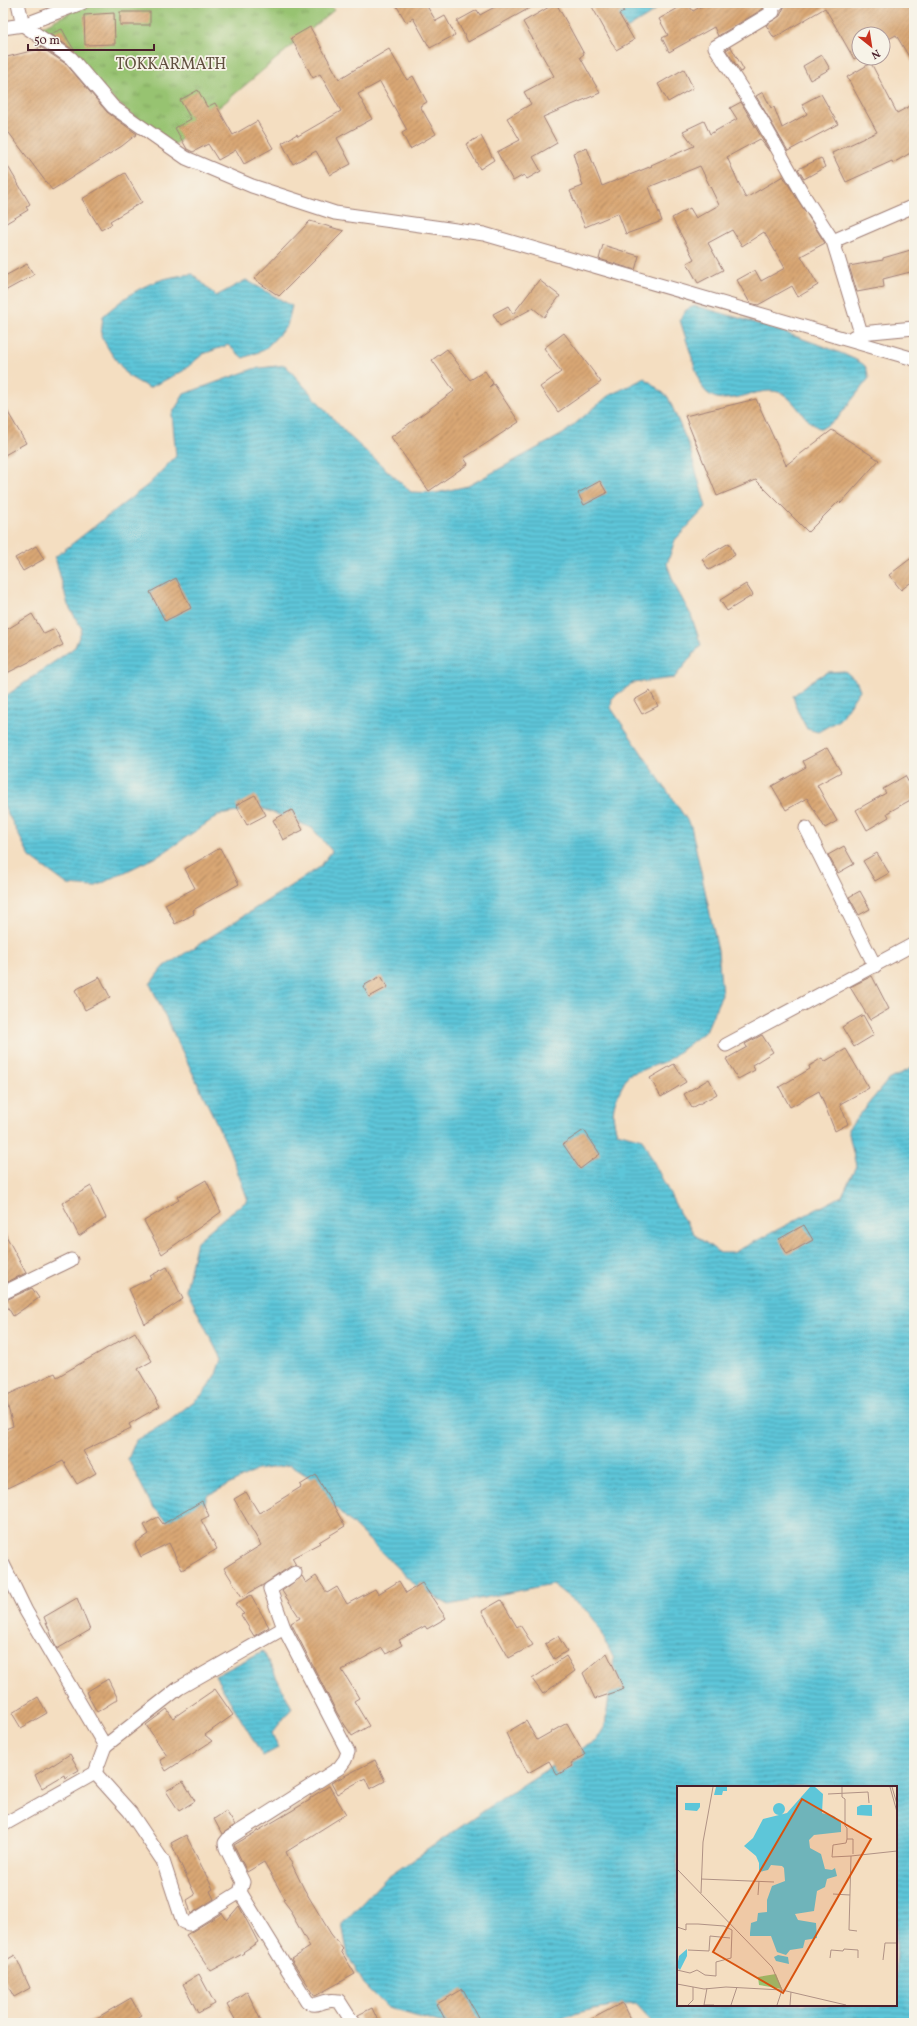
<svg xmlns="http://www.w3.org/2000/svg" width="917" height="2026" viewBox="0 0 917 2026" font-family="Vollkorn,serif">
	<defs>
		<pattern id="park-tufts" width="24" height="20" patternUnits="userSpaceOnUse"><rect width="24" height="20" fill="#97c371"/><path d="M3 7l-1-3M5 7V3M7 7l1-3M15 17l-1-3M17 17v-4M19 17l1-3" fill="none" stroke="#7d9e5d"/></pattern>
		<pattern id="water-rules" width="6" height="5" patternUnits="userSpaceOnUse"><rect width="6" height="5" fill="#5dc6d9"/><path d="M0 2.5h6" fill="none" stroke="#4fa0b0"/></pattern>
		<pattern id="building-hatch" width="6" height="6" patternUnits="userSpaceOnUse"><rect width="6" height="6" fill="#d9a774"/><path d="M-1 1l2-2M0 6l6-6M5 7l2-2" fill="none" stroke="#b2875f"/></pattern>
	</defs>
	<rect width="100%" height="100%" fill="#f7f3e8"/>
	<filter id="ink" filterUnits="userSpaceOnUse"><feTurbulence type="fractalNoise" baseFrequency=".025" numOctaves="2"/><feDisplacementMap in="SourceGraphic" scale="8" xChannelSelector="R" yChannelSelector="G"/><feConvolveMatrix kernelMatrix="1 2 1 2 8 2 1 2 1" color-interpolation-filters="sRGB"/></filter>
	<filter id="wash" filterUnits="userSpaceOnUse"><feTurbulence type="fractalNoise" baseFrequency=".012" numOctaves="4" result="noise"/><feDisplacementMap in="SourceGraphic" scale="16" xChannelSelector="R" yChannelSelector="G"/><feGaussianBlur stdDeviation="0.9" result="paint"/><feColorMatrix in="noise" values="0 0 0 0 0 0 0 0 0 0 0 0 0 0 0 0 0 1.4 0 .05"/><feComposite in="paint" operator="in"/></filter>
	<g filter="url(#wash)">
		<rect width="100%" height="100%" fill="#f4dec1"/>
		<!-- park -->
		<polygon fill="url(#park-tufts)" stroke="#70714e" points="89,3 329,3 334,10 171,148 33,31"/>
		<!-- water -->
		<g fill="url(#water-rules)" stroke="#547282" fill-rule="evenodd">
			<polygon points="598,3 663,3 649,15 620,33"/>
			<path d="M 193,274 L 216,296 L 246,280 L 292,306 L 287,326 L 264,350 L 243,358 L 228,345 L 203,354 L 183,371 L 149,388 L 128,376 L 111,353 L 101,336 L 103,316 C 133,290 152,278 193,274 Z"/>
			<path d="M 694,306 C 717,310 855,353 865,366 C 867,369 868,375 869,378 L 837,419 L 821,429 C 800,420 793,391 772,391 C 747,390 715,414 700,383 L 680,320 L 686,310 Z"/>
			<path d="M 285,365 L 348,435 L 411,492 L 436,493 L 468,486 L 563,434 L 608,396 L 645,378 L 668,397 L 689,446 L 706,507 L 675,540 L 667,564 L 675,586 L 691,615 L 701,645 L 674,678 L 633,683 L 612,698 L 611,708 L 691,826 L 718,951 L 722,994 L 706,1031 L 667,1061 L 628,1075 C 617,1097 608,1107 617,1132 L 642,1139 L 680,1214 L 696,1236 L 720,1253 L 733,1253 L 842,1196 L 856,1166 L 848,1129 L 888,1080 L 914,1067 L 914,2023 L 653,2023 L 635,2004 C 605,2006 579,2010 551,2023 L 439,2023 L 388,2008 L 364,1984 L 348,1956 L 342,1924 L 385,1879 L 501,1799 L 566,1757 L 596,1741 L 605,1726 L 614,1659 L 595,1621 L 588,1612 L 552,1584 L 449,1605 L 416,1586 L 334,1506 L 309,1477 L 290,1465 L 257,1470 L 207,1496 L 196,1532 L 174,1528 L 152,1506 L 128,1459 L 136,1440 L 169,1421 L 203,1394 L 215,1377 L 221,1359 L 186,1289 L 197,1241 L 226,1216 L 248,1200 L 229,1149 L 150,984 L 162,968 L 320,867 L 332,851 L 312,828 L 261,808 L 219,815 L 160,855 L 94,887 L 68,885 L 30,857 L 3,804 L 3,698 L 75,647 L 82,629 L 68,605 L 55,557 L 149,484 L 176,456 L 172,414 L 184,394 L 253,369 ZM 678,1787 L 896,1787 L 896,2005 L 678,2005 Z"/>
			<polygon points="845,671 857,682 860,690 839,720 818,732 807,729 797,710 793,696 810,682 827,672"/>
			<polygon points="263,1651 292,1708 272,1733 278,1748 263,1756 215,1676"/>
		</g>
		<g id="blocks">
			<!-- building -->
			<g fill="url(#building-hatch)">
				<polygon points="395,3 425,3 436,21 445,16 455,35 430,48 413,18 406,22"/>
				<polygon points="502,3 539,3 468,42 457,21 477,10 480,15"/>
				<polygon points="556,3 584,54 580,57 600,93 543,117 557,143 533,157 541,171 527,179 524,175 513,181 497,152 520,140 507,118 531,104 524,92 554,76 523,22"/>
				<polygon points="590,3 619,3 624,12 619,14 634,40 616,50"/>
				<polygon points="687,3 693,11 707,3 765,3 763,9 718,36 714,27 669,52 662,38 668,35 659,19"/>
				<polygon points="786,3 911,3 914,9 914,65 896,35 883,42 883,34 859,34 859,56 854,59 825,8 774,38 766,25 780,16"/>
				<rect x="120" y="12" width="30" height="13"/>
				<polygon points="114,13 115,44 85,45 84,15"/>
				<polygon points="310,27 339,79 389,49 407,80 413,76 427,102 420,106 436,134 410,149 402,133 407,130 380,82 358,94 372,119 337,138 351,164 330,175 316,151 293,164 282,143 297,134 298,136 341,111 320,74 313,78 291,38"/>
				<polygon points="62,29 68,40 75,51 50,34"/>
				<polygon points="36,44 66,64 107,112 137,134 122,146 52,190 3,125 3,58 39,49"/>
				<polygon points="731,47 744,70 741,72 726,50"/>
				<polygon points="822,55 830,69 810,80 803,66"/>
				<polygon points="871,63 897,113 914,104 914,151 893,163 892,161 846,182 832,153 877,132 847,77"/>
				<polygon points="684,69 693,88 668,102 658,84"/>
				<polygon points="198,90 207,107 215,103 233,135 257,121 273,148 244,164 236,150 218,160 208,144 193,152 187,149 175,128 191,119 180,100"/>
				<polygon points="763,92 771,108 774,107 782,128 807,114 802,104 821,94 838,124 788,151 756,96"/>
				<polygon points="741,102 770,152 760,139 727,157 744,195 746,198 783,176 825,243 801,256 818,285 798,297 792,286 758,305 750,303 737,280 755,270 761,281 785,268 764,232 742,246 732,230 708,243 723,270 698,283 687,263 694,259 672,218 690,208 696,218 719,205 700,166 649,187 662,221 626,234 618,213 585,227 570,191 583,186 573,153 587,148 602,186 652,166 651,165 694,146 683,131 704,121 710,134 737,119 730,108"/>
				<polygon points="481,136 494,160 480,169 466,144"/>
				<polygon points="3,158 30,204 26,207 28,210 3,225"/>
				<polygon points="821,158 825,167 804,179 798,169"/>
				<polygon points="125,173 142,202 110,221 112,224 101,230 82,199"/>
				<polygon points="310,221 344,231 279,296 254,279"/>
				<polygon points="603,245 639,256 635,270 599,259"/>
				<polygon points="914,249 914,271 883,279 884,287 857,292 849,266 883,260 883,258"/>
				<polygon points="27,264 34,275 3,292 3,277"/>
				<polygon points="539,280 560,296 544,317 533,308 500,326 493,314 508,306 513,314"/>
				<polygon points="564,333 601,382 558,412 540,387 561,372 544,348"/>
				<polygon points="447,349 470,380 485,371 493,383 489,387 494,384 519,422 464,458 468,464 429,491 391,437 454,391 432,360"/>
				<polygon points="756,399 786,465 832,430 879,460 841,503 839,501 808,532 756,480 717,496 685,416"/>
				<polygon points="3,404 26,443 3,456"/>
				<polygon points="600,481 607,493 584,505 578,493"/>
				<polygon points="729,543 735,555 709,570 702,559"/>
				<polygon points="36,546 44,559 23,571 15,558"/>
				<polygon points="914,556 914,580 901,590 889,575"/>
				<polygon points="176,578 191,608 165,621 150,592"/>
				<polygon points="746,584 753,595 727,611 720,600"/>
				<polygon points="32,614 44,634 55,629 63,645 3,675 3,632"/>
				<polygon points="650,691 658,706 642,714 634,700"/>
				<polygon points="827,748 841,772 817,785 837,821 825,828 807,798 786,810 772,786 806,767 803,761"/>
				<polygon points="905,776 914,792 914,798 887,813 889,817 867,830 856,810 886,793 883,789"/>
				<polygon points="255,795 266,815 247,825 236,805"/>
				<polygon points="292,810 303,830 283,840 273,820"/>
				<polygon points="844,846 854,864 838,873 828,855"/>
				<polygon points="220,848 239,884 193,910 194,914 175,924 165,904 195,888 185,869"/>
				<polygon points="877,853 889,873 875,881 863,861"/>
				<polygon points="860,891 870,909 859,915 849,897"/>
				<polygon points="381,976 388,987 369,997 363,986"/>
				<polygon points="872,976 889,1009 870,1020 850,987"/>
				<polygon points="100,977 110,997 85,1010 75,990"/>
				<polygon points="863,1015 874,1035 854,1047 842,1027"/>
				<polygon points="762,1035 773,1052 752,1065 755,1070 738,1079 726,1059 747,1047 745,1044"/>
				<polygon points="846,1049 869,1088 840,1104 848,1124 835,1131 819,1091 790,1107 779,1087 810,1069 809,1066 822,1058 824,1062"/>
				<polygon points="674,1064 686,1082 661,1097 650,1078"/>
				<polygon points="709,1079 717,1094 692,1108 684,1094"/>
				<polygon points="584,1130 600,1154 580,1169 563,1144"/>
				<polygon points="206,1180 221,1212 162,1254 144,1221 179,1200 177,1197"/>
				<polygon points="91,1186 106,1218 79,1236 62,1203"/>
				<polygon points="804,1225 813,1240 787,1254 779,1239"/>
				<polygon points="3,1230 26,1273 3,1284"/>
				<polygon points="167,1267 183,1299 145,1324 129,1289 151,1278 150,1276"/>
				<polygon points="32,1288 39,1298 13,1316 4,1301"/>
				<polygon points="135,1332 152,1361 138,1369 160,1406 129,1424 131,1428 83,1451 96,1473 77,1484 63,1461 3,1490 3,1430 13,1426 5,1396 55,1373 57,1377"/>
				<polygon points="316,1475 345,1526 319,1542 320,1543 292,1558 296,1565 291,1566 263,1585 242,1597 224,1568 261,1545 234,1499 246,1492 259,1513 301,1487 300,1485"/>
				<polygon points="202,1501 209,1516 201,1520 217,1549 182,1570 169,1543 141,1557 135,1544 149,1534 144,1525 158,1517 163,1524"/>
				<polygon points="302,1576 306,1583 316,1576 327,1593 337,1587 347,1604 375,1589 378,1594 399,1581 406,1593 422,1583 446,1618 427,1629 425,1626 399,1640 402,1645 386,1654 382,1648 342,1670 359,1698 354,1701 369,1726 352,1736 337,1713 291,1623 300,1618 282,1591"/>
				<polygon points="251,1595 269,1627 254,1636 241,1615 244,1614 235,1604"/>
				<polygon points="77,1598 90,1630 57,1649 44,1617"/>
				<polygon points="501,1600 517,1627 520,1625 533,1645 509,1658 482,1611"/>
				<polygon points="558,1636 567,1651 554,1659 545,1644"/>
				<polygon points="607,1653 624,1689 595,1699 583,1673"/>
				<polygon points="566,1656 575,1671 543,1694 532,1679"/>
				<polygon points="108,1679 118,1699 97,1712 86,1692"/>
				<polygon points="215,1689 233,1715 205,1735 212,1741 166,1771 160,1760 167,1756 146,1725 167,1709 173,1718"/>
				<polygon points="38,1697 47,1713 21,1728 12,1713"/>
				<polygon points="526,1721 537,1740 567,1723 585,1755 571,1763 573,1766 557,1775 549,1761 528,1773 519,1757 517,1757 506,1733"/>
				<polygon points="70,1754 79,1770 65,1778 64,1775 42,1788 35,1775 53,1764 53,1765"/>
				<polygon points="375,1760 385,1781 370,1789 365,1778 337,1794 331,1783"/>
				<polygon points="183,1781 195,1801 179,1811 166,1791"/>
				<polygon points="329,1786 346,1814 286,1852 304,1889 331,1934 343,1949 341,1951 355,1974 315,1996 291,1959 310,1947 291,1913 292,1912 283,1900 285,1899 264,1862 247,1872 234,1845 310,1800 310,1798"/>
				<polygon points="226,1811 235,1825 222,1834 214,1819"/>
				<polygon points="186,1835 213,1889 210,1891 214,1899 191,1914 187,1900 195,1895 171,1843"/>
				<polygon points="239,1906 258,1942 243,1952 244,1953 211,1971 186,1935 222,1913 227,1920"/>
				<polygon points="15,1955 30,1988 14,1997 3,1977 3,1962"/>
				<polygon points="199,1974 215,2004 198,2013 183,1984"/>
				<polygon points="463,1989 473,2008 481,2023 447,2023 437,2004"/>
				<polygon points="247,1991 262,2023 237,2023 227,2005"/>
				<polygon points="131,1998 141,2016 130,2023 88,2023"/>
				<polygon points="622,2003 632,2023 584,2023"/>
				<polygon points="372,2008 379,2023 361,2023 358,2015"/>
			</g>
		</g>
	</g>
	<g filter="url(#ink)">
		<use href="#blocks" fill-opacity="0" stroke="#9f7e76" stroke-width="1"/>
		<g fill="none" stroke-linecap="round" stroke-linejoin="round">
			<defs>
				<g id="minor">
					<polyline points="18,3 23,25 82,3"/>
					<polyline points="778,3 771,8 773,12 715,47 759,116 804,196 833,241 861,333"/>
					<polyline points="3,28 23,25 71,58 113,107 186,158 252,186 335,213 484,234 914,359"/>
					<polyline points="833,241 914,206"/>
					<polyline points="853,337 861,333 914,328"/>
					<polyline points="806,828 875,966"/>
					<polyline points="726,1045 914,944"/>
					<polyline points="3,1293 71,1260"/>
					<polyline points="3,1564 26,1611 105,1746 95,1773 3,1825"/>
					<polyline points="284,1628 270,1589 295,1573"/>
					<polyline points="95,1773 130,1812 163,1861 183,1922 189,1924 240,1892 243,1882 226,1848 225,1843 229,1838 339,1768 345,1760 348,1752 284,1628 179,1688 105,1746"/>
					<path d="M 240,1892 L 307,2001 C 316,2008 319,2002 328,2001 C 332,2000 335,2001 339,2001 L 353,2023"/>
				</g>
			</defs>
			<!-- minor casing -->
			<use href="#minor" stroke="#9f7e76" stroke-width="15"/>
			<!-- minor -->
			<use href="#minor" stroke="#fff" stroke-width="13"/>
		</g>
	</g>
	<g text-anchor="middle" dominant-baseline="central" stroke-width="3.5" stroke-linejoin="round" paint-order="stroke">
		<!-- park labels -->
		<g font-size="16" fill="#615040" stroke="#f7f3e8">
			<text x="171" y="65">TOKKARMATH</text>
		</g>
	</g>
	<!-- overview -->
	<g transform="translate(677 1786)">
		<rect width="220" height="220" fill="#f4dec1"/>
		<path d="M 99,188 L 105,203 L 82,199 L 81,191 Z" fill="#97c371"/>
		<path d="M 39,1 L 50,1 L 50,5 L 46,5 L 45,9 L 37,9 ZM 133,1 L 138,1 L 146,8 L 145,27 L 157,30 L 164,37 L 164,46 L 137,49 L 132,54 L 133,62 L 144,68 L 148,83 L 155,84 L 158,82 L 160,90 L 150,93 L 148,101 L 140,105 L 137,125 L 118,128 L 121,134 L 139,137 L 140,152 L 128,154 L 126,162 L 113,164 L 109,169 L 100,166 L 94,150 L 73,150 L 73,147 L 74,137 L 80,135 L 81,127 L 90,126 L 90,114 L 95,100 L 108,95 L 107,82 L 105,80 L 94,79 L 91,84 L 82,86 L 82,77 L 79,70 L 67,60 L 76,52 L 86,33 L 110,27 ZM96 23a6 6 0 1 1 12 0a6 6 0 1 1-12 0ZM 8,17 L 23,17 L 23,21 L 20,25 L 8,24 ZM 184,19 L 195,19 L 195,30 L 180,29 L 180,21 ZM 10,163 L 10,170 L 3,184 L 0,181 L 2,170 ZM 101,169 L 111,171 L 112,178 L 99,175 L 97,171 Z" fill="#5dc6d9"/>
		<path fill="none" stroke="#b09285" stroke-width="1" d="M 165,1 L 165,11 L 168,13 L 168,40 L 170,42 L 170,53M 213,1 L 220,26M 215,1 L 220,18M 151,8 L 191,6 L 192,17M 174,70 L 155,71 L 156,59 L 169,57 L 170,53 L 176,53 L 176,68M 0,83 L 95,181 L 105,204 L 169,219M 24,93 L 97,96M 24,107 L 26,56 L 36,1M 156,108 L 173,109M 81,109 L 82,95M 0,141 L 9,144 L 9,138 L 21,138 L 47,140 L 55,144M 180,145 L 172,144 L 174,70 L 220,65M 11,164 L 32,165 L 33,150 L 53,152M 153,172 L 154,164 L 166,165 L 167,163 L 181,164 L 181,172M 206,174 L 208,157 L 220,157M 0,184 L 13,187 L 20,184 L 28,189 L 39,190 L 39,176 L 54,172 L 55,144M 0,198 L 27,203 L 49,201 L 105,204 L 100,219M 30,202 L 27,219 L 37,219M 11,219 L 16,214 L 16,201M 54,219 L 60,201M 113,219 L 114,206"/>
		<path fill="#d8530f" fill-opacity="0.15" stroke="#d8530f" stroke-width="2" d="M 125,13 L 194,53 L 106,207 L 36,166 Z"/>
		<rect width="220" height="220" fill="none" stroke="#4a1f2b" stroke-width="2"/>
	</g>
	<!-- margin -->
	<rect width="917" height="2026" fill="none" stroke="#f7f3e8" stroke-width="16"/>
	<!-- north arrow -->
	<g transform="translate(871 46) rotate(150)"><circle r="19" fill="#f7f3e8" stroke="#b29e9c"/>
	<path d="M0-3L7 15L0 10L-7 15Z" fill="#c8321e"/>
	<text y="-6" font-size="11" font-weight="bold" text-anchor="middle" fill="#4a1f2b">N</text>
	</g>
	<!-- scale -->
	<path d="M28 44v6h126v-6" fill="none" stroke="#4a1f2b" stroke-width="2"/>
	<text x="34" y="44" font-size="12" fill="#4a1f2b" stroke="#f7f3e8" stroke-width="3" paint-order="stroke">50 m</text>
</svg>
